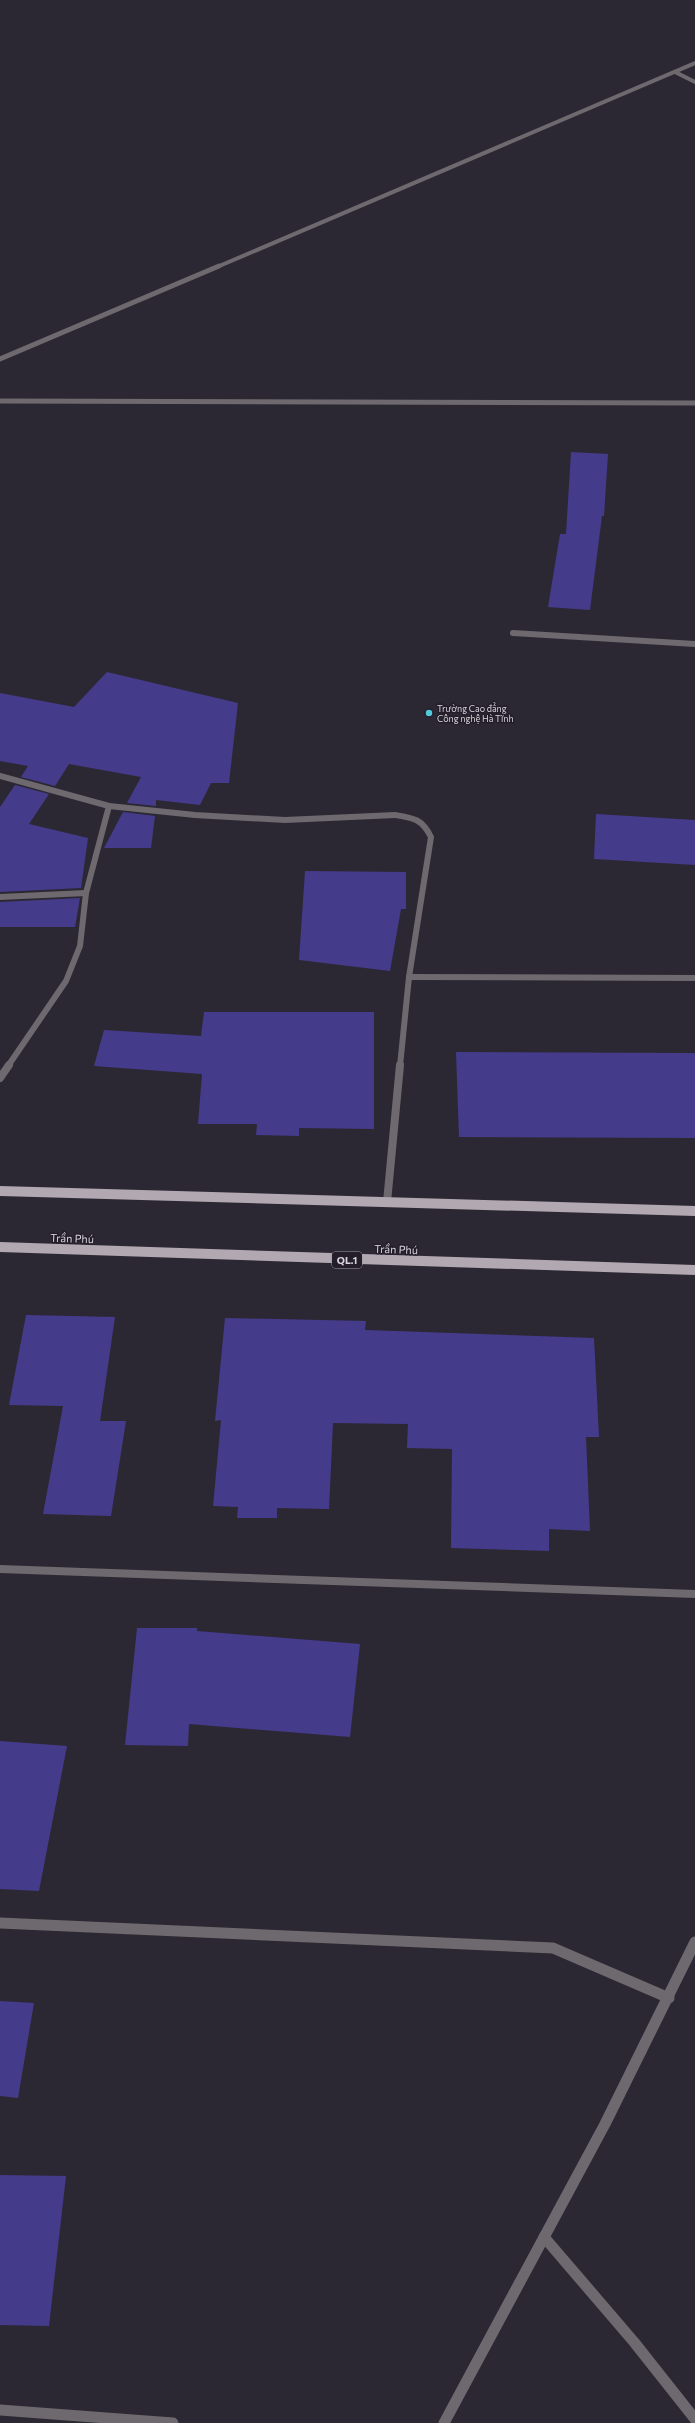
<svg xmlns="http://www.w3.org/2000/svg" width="695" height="2423" viewBox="0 0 695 2423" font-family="Commissioner,sans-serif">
	<rect width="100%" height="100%" fill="#2c2833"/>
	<!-- building -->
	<g fill="#453b8b">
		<polygon points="571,452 608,454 604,516 602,516 590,610 548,607 560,534 566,534"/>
		<polygon points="107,672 238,703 229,783 211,783 200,805 156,800 156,806 127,803 141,777 69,764 55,786 21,777 28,766 0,761 0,693 74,707"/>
		<polygon points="15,785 49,794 29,824 88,838 81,888 0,892 0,807"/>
		<polygon points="123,812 155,816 151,848 104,848"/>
		<polygon points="596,814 695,820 695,865 594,859"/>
		<polygon points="305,871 406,872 406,909 401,909 390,971 299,960"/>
		<polygon points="80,898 75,927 0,927 0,902"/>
		<polygon points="204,1012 374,1012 374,1129 299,1128 299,1136 256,1135 257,1124 198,1124 202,1074 94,1066 104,1030 201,1036"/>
		<polygon points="456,1052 695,1053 695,1138 459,1137"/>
		<polygon points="26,1315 115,1317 100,1421 126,1421 111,1516 43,1514 63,1406 9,1405"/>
		<polygon points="225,1318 366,1321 365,1330 594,1338 599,1437 586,1437 590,1531 549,1529 549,1551 451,1548 452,1449 407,1448 408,1424 333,1423 329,1509 277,1508 277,1518 237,1518 238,1507 213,1506 221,1420 215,1421"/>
		<polygon points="137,1628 197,1628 197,1631 360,1644 350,1737 189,1724 188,1746 125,1745"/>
		<polygon points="0,1741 67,1746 39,1891 0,1889"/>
		<polygon points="0,2001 34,2003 18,2098 0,2096"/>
		<polygon points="0,2175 66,2176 49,2326 0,2325"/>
	</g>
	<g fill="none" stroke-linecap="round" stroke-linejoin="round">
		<!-- lane -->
		<polyline stroke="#6e696e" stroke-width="6" points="513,633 695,644"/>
		<!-- street-far4 -->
		<g stroke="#6e696e" stroke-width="4">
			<polyline points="675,72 695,82"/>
			<polyline points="217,267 695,63"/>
		</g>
		<!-- street-far3 -->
		<g stroke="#6e696e" stroke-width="5">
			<polyline points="0,359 219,266"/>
			<polyline points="0,401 695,403"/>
		</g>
		<!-- street-far2 -->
		<g stroke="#6e696e" stroke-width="6">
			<path d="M 0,776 L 109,806 L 195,815 L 285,820 L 395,815 C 414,818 422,819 431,837 L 409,977 L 400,1066"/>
			<polyline points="0,897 86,893"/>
			<polyline points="409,977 695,978"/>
			<polyline points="8,1066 66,981 80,946 86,893 109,806"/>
		</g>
		<!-- street-far1 -->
		<g stroke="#6e696e" stroke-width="8">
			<polyline points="0,1078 9,1065"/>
			<polyline points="387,1202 400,1065"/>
			<polyline points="0,1569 695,1594"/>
		</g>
		<!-- street -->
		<g stroke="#6e696e" stroke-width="11">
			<polyline points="0,1923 553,1948 669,1998"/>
			<polyline points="544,2237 634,2342 695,2419"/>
			<polyline points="0,2410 173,2423"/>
			<polyline points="444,2423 605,2124 695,1942"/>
		</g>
		<!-- primary -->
		<g stroke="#b1a8b2" stroke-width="10">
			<polyline points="0,1191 695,1211"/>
			<polyline points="0,1247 695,1270"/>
		</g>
	</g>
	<!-- markers -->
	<circle fill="#53cadc" stroke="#231e29" stroke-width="1.5" cx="429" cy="713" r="4"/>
	<g text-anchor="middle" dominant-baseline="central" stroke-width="3" stroke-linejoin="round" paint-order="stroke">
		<!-- far-poi labels -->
		<g font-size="9" fill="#d7d4db" stroke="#231e29" text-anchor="start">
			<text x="437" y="708">Trường Cao đẳng<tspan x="437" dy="10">Công nghệ Hà Tĩnh</tspan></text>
		</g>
		<!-- shield labels -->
		<rect fill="#231e29" stroke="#a19da6" stroke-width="1" x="332" y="1252" width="30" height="16" rx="3"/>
		<g font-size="10" font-weight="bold" fill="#d7d4db">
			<text x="347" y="1260">QL.1</text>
		</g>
		<!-- street labels -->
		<g font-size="11" fill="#d7d4db" stroke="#231e29">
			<text transform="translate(72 1238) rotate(2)">Trần Phú</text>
			<text transform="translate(396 1249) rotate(2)">Trần Phú</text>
		</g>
	</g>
</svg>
